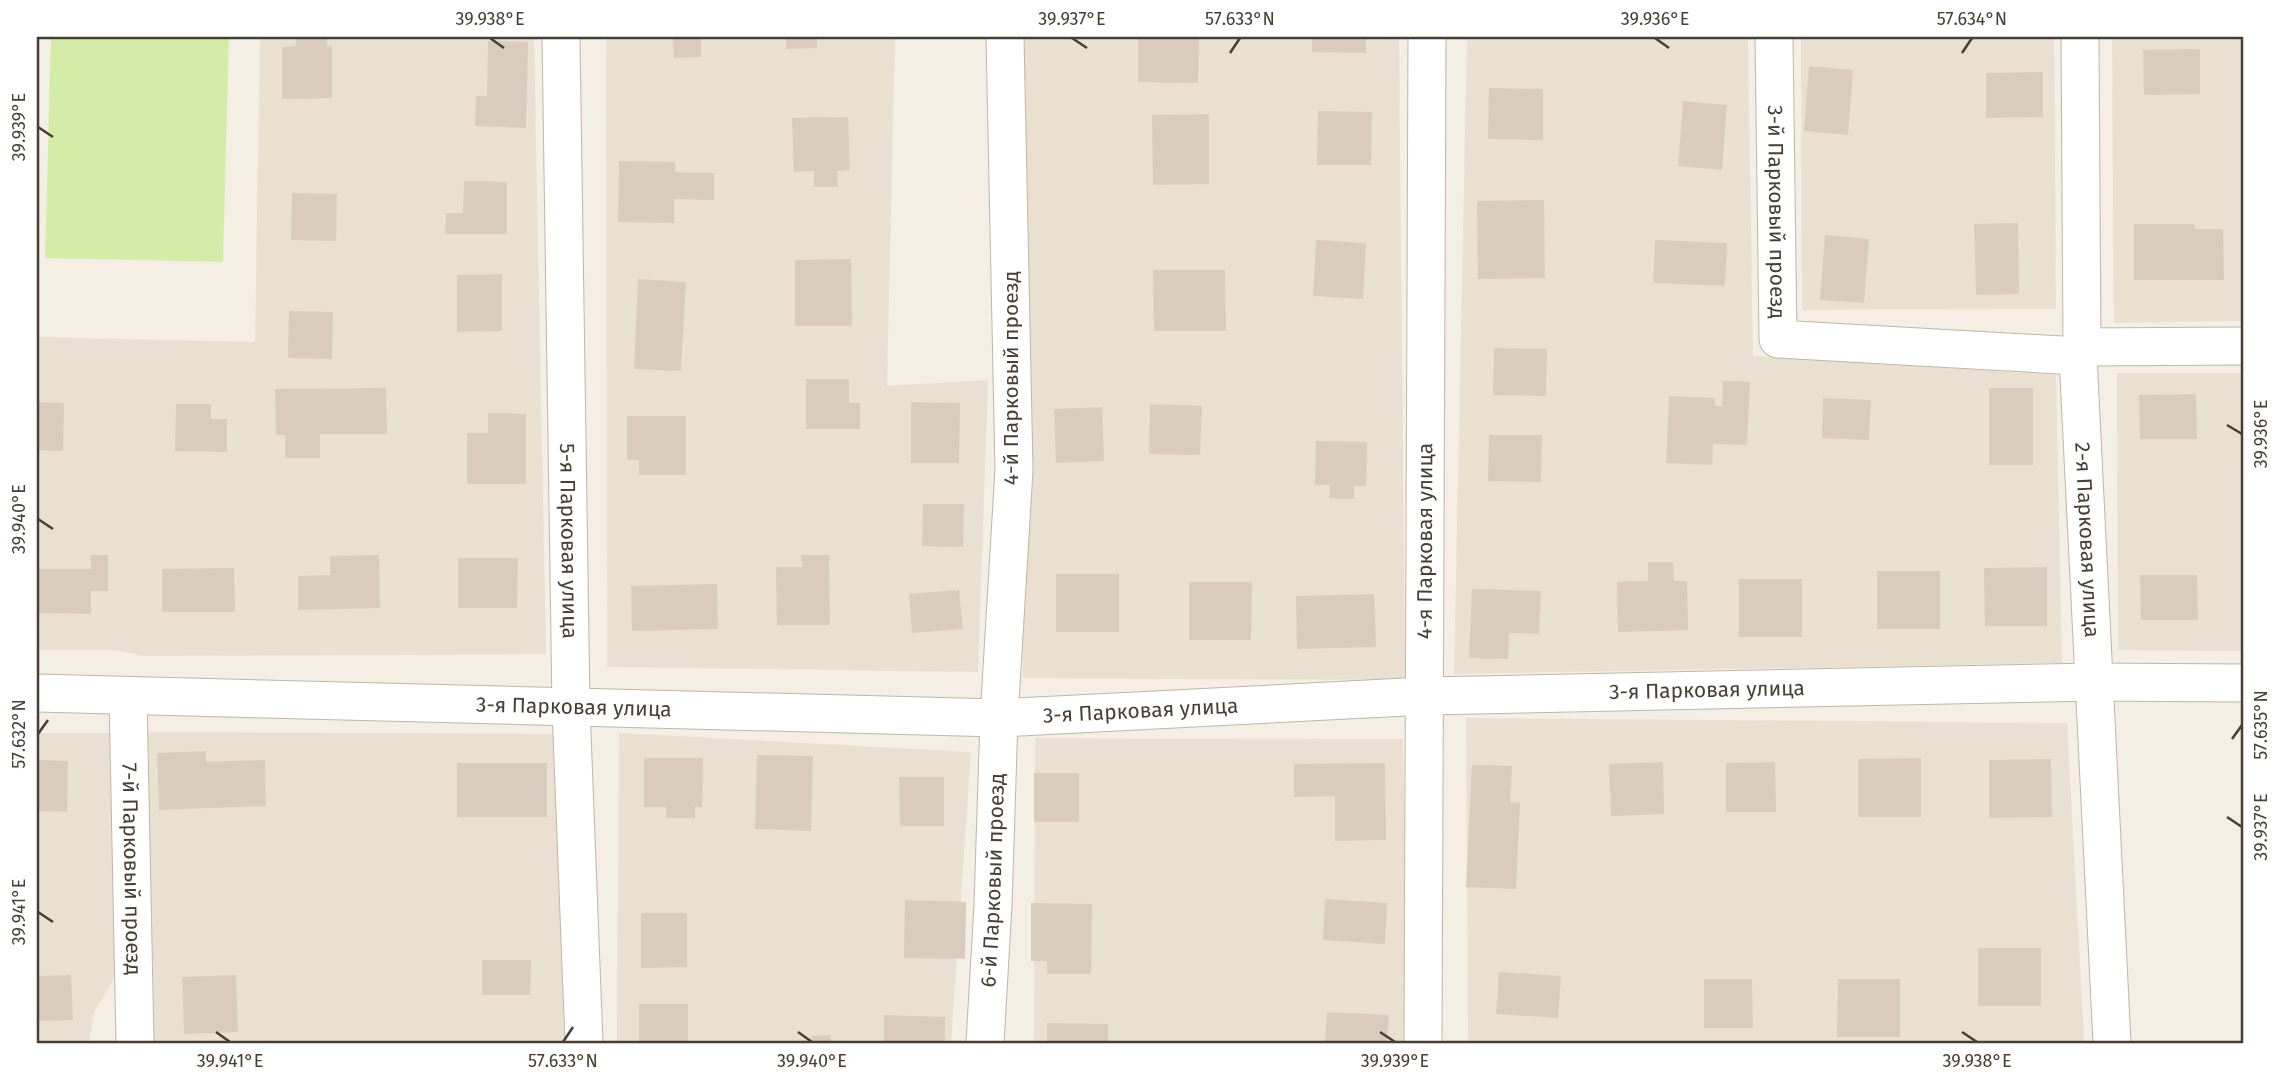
<svg xmlns="http://www.w3.org/2000/svg" width="2280" height="1080" viewBox="0 0 2280 1080" font-family="'Fira Sans',sans-serif">
	<rect width="100%" height="100%" fill="#f4eee5"/>
	<!-- residential -->
	<g fill="#e9e0d2">
		<polygon points="260,37 534,37 546,654 144,656 115,650 37,650 37,337 255,342"/>
		<polygon points="606,37 895,37 887,386 988,380 978,672 607,667"/>
		<polygon points="1018,37 1399,37 1405,680 1023,678"/>
		<polygon points="1467,37 1748,37 1753,356 2056,375 2062,663 1454,674"/>
		<polygon points="1801,37 2054,37 2056,309 1802,310"/>
		<polygon points="2112,37 2243,37 2243,321 2114,323"/>
		<polygon points="2117,373 2243,373 2243,651 2118,650"/>
		<polygon points="1466,718 2067,723 2084,1041 2017,1043 1468,1043"/>
		<polygon points="145,732 557,734 564,1043 151,1043"/>
		<polygon points="37,733 111,733 116,966 113,981 94,1012 89,1043 37,1043"/>
		<polygon points="619,733 971,752 951,1043 617,1043"/>
		<polygon points="1035,738 1403,739 1408,1043 1034,1043"/>
	</g>
	<!-- green -->
	<polygon fill="#d3eda9" points="51,37 229,37 223,262 45,258"/>
	<!-- building -->
	<g fill="#daccbc">
		<polygon points="327,37 327,46 332,46 332,98 282,99 282,47 296,46 296,38"/>
		<polygon points="673,37 701,37 701,57 674,58"/>
		<polygon points="786,37 817,37 817,48 786,49"/>
		<polygon points="1138,37 1199,37 1198,83 1138,82"/>
		<polygon points="1312,37 1366,37 1366,53 1312,52"/>
		<polygon points="488,41 528,42 526,128 475,126 476,96 487,96"/>
		<polygon points="2200,49 2200,94 2144,95 2143,50"/>
		<polygon points="1809,66 1853,70 1848,135 1804,131"/>
		<polygon points="2043,72 2043,117 1986,118 1986,73"/>
		<polygon points="1489,88 1543,89 1543,140 1488,139"/>
		<polygon points="1683,101 1727,105 1722,170 1678,166"/>
		<polygon points="1318,111 1372,112 1371,165 1317,165"/>
		<polygon points="1209,114 1209,184 1153,185 1152,115"/>
		<polygon points="848,117 850,170 837,171 838,187 814,187 814,171 794,172 792,118"/>
		<polygon points="619,161 675,162 675,172 714,173 714,200 674,199 674,223 618,222"/>
		<polygon points="464,181 507,182 507,234 445,234 446,213 463,213"/>
		<polygon points="292,193 337,194 336,241 291,240"/>
		<polygon points="1544,200 1545,278 1478,279 1477,201"/>
		<polygon points="2018,223 2019,294 1976,295 1974,224"/>
		<polygon points="2134,224 2195,224 2195,229 2223,229 2224,280 2134,280"/>
		<polygon points="1825,235 1869,239 1864,303 1820,300"/>
		<polygon points="1316,240 1366,243 1363,299 1313,296"/>
		<polygon points="1655,240 1727,243 1725,286 1653,283"/>
		<polygon points="851,259 852,326 795,326 795,260"/>
		<polygon points="1153,270 1225,270 1226,331 1154,331"/>
		<polygon points="502,274 502,331 457,332 457,275"/>
		<polygon points="638,279 686,282 681,371 634,369"/>
		<polygon points="289,311 333,312 332,359 288,358"/>
		<polygon points="1494,348 1547,349 1546,396 1493,395"/>
		<polygon points="806,379 849,379 849,403 860,403 860,429 806,429"/>
		<polygon points="1723,381 1750,382 1747,445 1713,444 1712,465 1666,463 1669,396 1715,398 1715,406 1722,406"/>
		<polygon points="386,388 387,434 320,434 320,458 285,458 285,435 276,435 275,389"/>
		<rect x="1989" y="388" width="44" height="77"/>
		<polygon points="2196,394 2197,439 2140,439 2139,395"/>
		<polygon points="1823,398 1871,400 1869,440 1822,438"/>
		<polygon points="37,402 64,403 63,451 37,450"/>
		<polygon points="911,402 960,403 959,463 911,463"/>
		<polygon points="176,404 211,404 211,419 227,419 227,452 175,451"/>
		<polygon points="1150,404 1202,406 1200,455 1149,454"/>
		<polygon points="1102,407 1104,461 1056,463 1054,409"/>
		<polygon points="488,413 526,414 526,484 467,484 467,433 488,433"/>
		<polygon points="627,416 686,416 686,475 639,475 639,460 627,460"/>
		<polygon points="1489,435 1542,435 1541,482 1488,481"/>
		<polygon points="1316,441 1367,442 1366,486 1354,486 1354,499 1329,498 1330,485 1315,485"/>
		<polygon points="923,504 964,504 963,547 922,546"/>
		<polygon points="91,555 108,555 108,591 91,591 91,614 37,613 37,569 91,569"/>
		<polygon points="379,555 380,608 298,610 298,576 330,575 330,556"/>
		<polygon points="801,555 829,555 830,625 777,625 776,567 802,567"/>
		<polygon points="458,558 518,558 517,608 458,608"/>
		<polygon points="1648,562 1673,562 1674,581 1687,581 1688,630 1618,632 1617,582 1648,581"/>
		<polygon points="2047,567 2047,626 1985,626 1984,568"/>
		<polygon points="234,568 235,612 162,612 162,569"/>
		<rect x="1877" y="571" width="63" height="58"/>
		<rect x="1056" y="574" width="63" height="58"/>
		<polygon points="2140,575 2197,575 2198,620 2141,620"/>
		<rect x="1739" y="579" width="63" height="58"/>
		<polygon points="1189,582 1252,582 1251,640 1189,640"/>
		<polygon points="717,584 718,629 632,631 631,586"/>
		<polygon points="1472,589 1541,591 1539,634 1509,633 1508,659 1469,658"/>
		<polygon points="959,590 963,629 912,633 909,594"/>
		<polygon points="1374,594 1376,647 1297,649 1296,596"/>
		<polygon points="206,751 206,762 265,760 266,806 159,810 157,753"/>
		<polygon points="757,755 813,756 811,831 755,829"/>
		<polygon points="644,758 703,758 702,807 695,807 695,818 666,818 666,807 644,807"/>
		<polygon points="1921,758 1921,817 1858,817 1858,759"/>
		<polygon points="2051,759 2052,817 1989,818 1989,760"/>
		<polygon points="37,760 68,761 67,812 37,811"/>
		<polygon points="1663,762 1664,814 1611,816 1609,764"/>
		<polygon points="1775,762 1776,812 1726,812 1726,763"/>
		<rect x="457" y="763" width="90" height="54"/>
		<polygon points="1385,763 1386,840 1335,841 1335,796 1294,797 1294,764"/>
		<polygon points="1472,765 1512,766 1510,802 1520,803 1516,889 1466,887"/>
		<rect x="1034" y="773" width="45" height="49"/>
		<polygon points="899,777 944,777 944,826 900,826"/>
		<polygon points="1325,899 1387,903 1385,944 1323,940"/>
		<polygon points="905,900 966,902 965,959 904,958"/>
		<polygon points="1031,903 1092,904 1091,974 1047,974 1047,961 1031,961"/>
		<polygon points="641,913 687,913 687,967 641,968"/>
		<rect x="1978" y="948" width="63" height="58"/>
		<polygon points="482,960 531,960 530,995 482,995"/>
		<polygon points="1499,972 1561,976 1558,1018 1496,1014"/>
		<polygon points="71,975 73,1020 37,1021 37,976"/>
		<polygon points="236,975 238,1032 184,1034 182,977"/>
		<polygon points="1704,979 1752,979 1753,1028 1704,1028"/>
		<polygon points="1838,979 1900,979 1900,1037 1837,1037"/>
		<rect x="639" y="1004" width="49" height="39"/>
		<polygon points="1327,1012 1389,1015 1387,1043 1325,1043"/>
		<polygon points="884,1015 945,1017 945,1043 884,1043"/>
		<polygon points="1047,1023 1108,1024 1108,1043 1047,1043"/>
		<polygon points="830,1035 831,1043 812,1043 811,1036"/>
	</g>
	<g fill="none" stroke-linecap="round" stroke-linejoin="round">
		<defs>
			<g id="minor">
				<path id="s1" d="M 561,37 L 571,707 L 584,1043"/>
				<path id="s2" d="M 1774,37 L 1778,339 L 2078,356"/>
				<path id="s3" d="M 2080,37 L 2082,347 L 2078,356 L 2112,1043"/>
				<polyline points="2082,347 2243,346"/>
				<path id="s4" d="M 37,693 L 999,718 L 1425,696 L 2093,682 L 2243,683"/>
				<path id="s5" d="M 128,696 L 135,1043"/>
				<path id="s6" d="M 985,1043 L 993,905 L 999,718 L 1014,470 L 1005,37"/>
				<path id="s7" d="M 1423,1043 L 1427,37"/>
			</g>
		</defs>
		<!-- minor casing -->
		<use href="#minor" stroke="#c1b6a6" stroke-width="39"/>
		<!-- minor -->
		<use href="#minor" stroke="#fff" stroke-width="37"/>
	</g>
	<!-- ticks -->
	<path fill="none" stroke="#473e34" stroke-width="2.5" d="M 490,38 L 504,48M 1072,38 L 1087,48M 1655,38 L 1669,48M 1230,53 L 1240,38M 1962,53 L 1972,38M 38,127 L 53,137M 2227,425 L 2242,434M 38,519 L 53,529M 38,734 L 48,720M 2232,739 L 2242,725M 2227,817 L 2242,827M 38,912 L 53,922M 216,1032 L 230,1042M 798,1032 L 812,1042M 1380,1032 L 1395,1042M 1962,1032 L 1977,1042M 563,1042 L 573,1027"/>
	<g text-anchor="middle" dominant-baseline="central" stroke-width="6" stroke-linejoin="round" paint-order="stroke">
		<!-- street labels -->
		<g font-size="21" fill="#473e34" stroke="#fff">
			<text stroke="none"><textPath href="#s2" startOffset="175">3-й Парковый проезд</textPath></text>
			<text transform="translate(1011 378) rotate(-90)">4-й Парковый проезд</text>
			<text stroke="none"><textPath href="#s1" startOffset="504">5-я Парковая улица</textPath></text>
			<text stroke="none"><textPath href="#s7" startOffset="502">4-я Парковая улица</textPath></text>
			<text stroke="none"><textPath href="#s3" startOffset="504">2-я Парковая улица</textPath></text>
			<text stroke="none"><textPath href="#s4" startOffset="1671">3-я Парковая улица</textPath></text>
			<text stroke="none"><textPath href="#s4" startOffset="537">3-я Парковая улица</textPath></text>
			<text stroke="none"><textPath href="#s4" startOffset="1104">3-я Парковая улица</textPath></text>
			<text stroke="none"><textPath href="#s5" startOffset="173">7-й Парковый проезд</textPath></text>
			<text stroke="none"><textPath href="#s6" startOffset="163">6-й Парковый проезд</textPath></text>
		</g>
	</g>
	<!-- border -->
	<rect width="2280" height="1080" fill="none" stroke="#ffffff" stroke-width="77"/>
	<rect x="38" y="38" width="2204" height="1004" fill="none" stroke="#473e34" stroke-width="2.5"/>
	<g font-size="18" text-anchor="middle" fill="#473e34">
		<text x="490" y="25">39.938°E</text>
		<text x="1072" y="25">39.937°E</text>
		<text x="1240" y="25">57.633°N</text>
		<text x="1655" y="25">39.936°E</text>
		<text x="1972" y="25">57.634°N</text>
		<text transform="translate(19 127) rotate(-90)" y="6">39.939°E</text>
		<text transform="translate(2261 434) rotate(-90)" y="6">39.936°E</text>
		<text transform="translate(19 519) rotate(-90)" y="6">39.940°E</text>
		<text transform="translate(2261 725) rotate(-90)" y="6">57.635°N</text>
		<text transform="translate(19 734) rotate(-90)" y="6">57.632°N</text>
		<text transform="translate(2261 827) rotate(-90)" y="6">39.937°E</text>
		<text transform="translate(19 912) rotate(-90)" y="6">39.941°E</text>
		<text x="230" y="1067">39.941°E</text>
		<text x="563" y="1067">57.633°N</text>
		<text x="812" y="1067">39.940°E</text>
		<text x="1395" y="1067">39.939°E</text>
		<text x="1977" y="1067">39.938°E</text>
	</g>
</svg>
